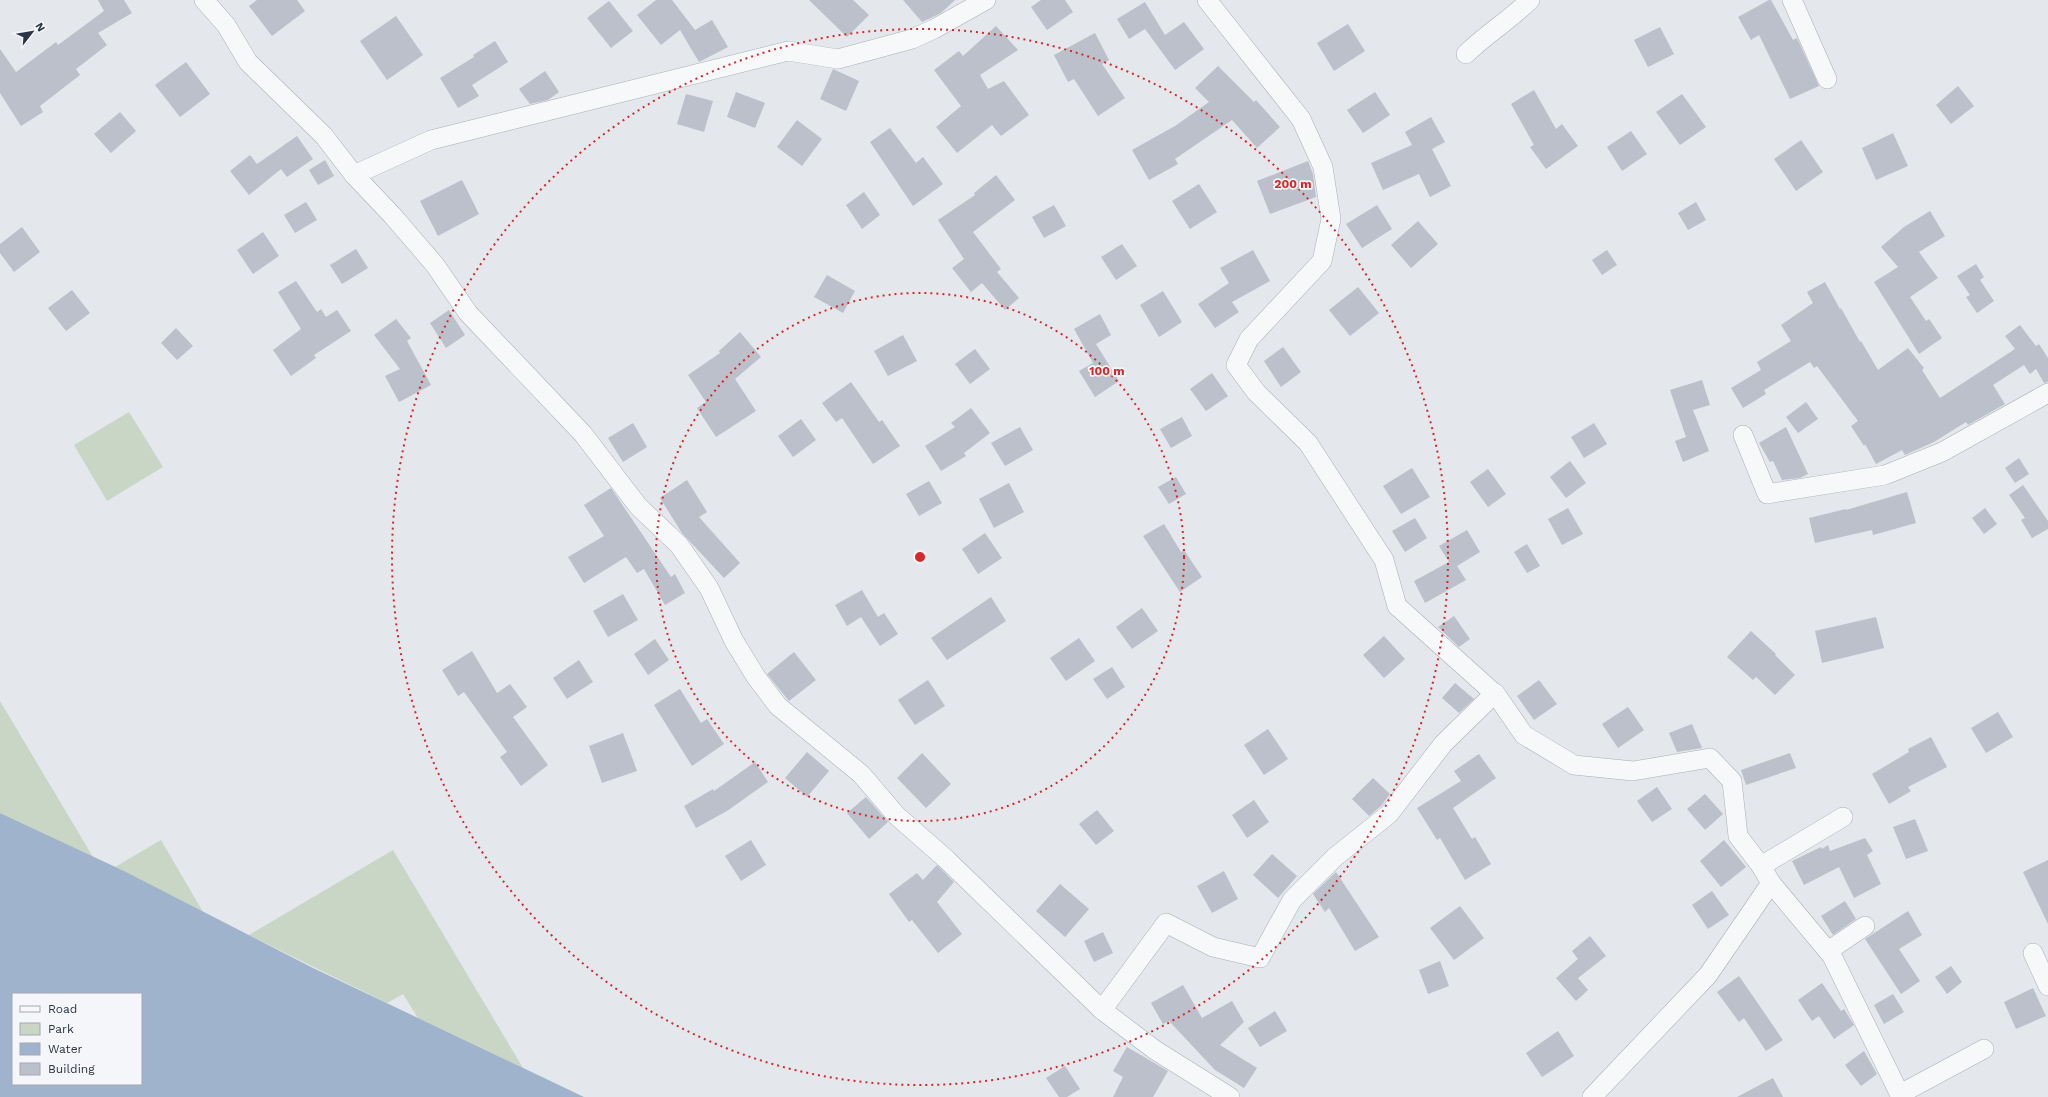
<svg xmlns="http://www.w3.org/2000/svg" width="2048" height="1097" viewBox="0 0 2048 1097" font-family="'Work Sans',sans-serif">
	<rect width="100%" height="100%" fill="#e4e7ec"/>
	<!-- green -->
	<g fill="#c9d6c5">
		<polygon points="129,412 163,467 107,501 74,445"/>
		<polygon points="0,701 93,857 0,813"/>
		<polygon points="161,840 203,912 115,867"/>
		<polygon points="393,850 523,1068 418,1018 403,994 387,1003 249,935"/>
	</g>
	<!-- water -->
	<path fill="#9fb4cc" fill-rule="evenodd" d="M 0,813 L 124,871 L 313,968 L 584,1097 L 0,1097 ZM 13,994 L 141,994 L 141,1084 L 13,1084 Z"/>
	<!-- building -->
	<g fill="#bbc0ca">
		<polygon points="98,0 124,0 132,13 98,33 107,45 76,69 80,75 40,106 43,112 21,126 0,93 0,49 16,72 56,42 58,45 104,11"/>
		<polygon points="257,0 297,0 305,11 272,36 249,6"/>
		<polygon points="656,0 672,0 695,30 712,20 728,47 699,62 680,30 661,45 637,15"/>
		<polygon points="809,0 853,0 869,15 847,37"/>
		<polygon points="903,0 955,0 941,13 922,22"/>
		<polygon points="1041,0 1065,0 1073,12 1047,30 1031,7"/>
		<polygon points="1769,0 1771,0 1793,40 1797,38 1819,86 1790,99 1759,35 1751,40 1738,17"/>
		<polygon points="609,1 633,31 611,48 587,18"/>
		<polygon points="1145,2 1165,35 1184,22 1204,49 1175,70 1145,29 1129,39 1117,19"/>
		<polygon points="396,16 423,55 387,80 360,41"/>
		<polygon points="1348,24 1365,51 1334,71 1317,43"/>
		<polygon points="996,26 1018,50 980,75 988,89 1004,81 1029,115 1001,136 992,125 957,153 936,127 961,106 934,70 959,51 963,56"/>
		<polygon points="1660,27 1674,54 1648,67 1634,40"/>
		<polygon points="1095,33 1109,60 1102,64 1125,98 1098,116 1074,79 1068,82 1054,55"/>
		<polygon points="495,41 508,62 472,85 479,96 458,108 440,78 474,57 473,55"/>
		<polygon points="186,62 210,94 180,117 155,85"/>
		<polygon points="1218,66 1254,102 1256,100 1280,127 1257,148 1232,120 1175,159 1178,164 1149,180 1132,150 1175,126 1209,102 1195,88"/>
		<polygon points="833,69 859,81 846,111 820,99"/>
		<polygon points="545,71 559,92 548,100 530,104 519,89"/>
		<polygon points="1958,86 1974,106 1951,124 1936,105"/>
		<polygon points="1534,90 1556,129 1562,124 1578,146 1546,169 1530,147 1534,145 1511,104"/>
		<polygon points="736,92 765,103 755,128 727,117"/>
		<polygon points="1375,92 1390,115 1363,133 1347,110"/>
		<polygon points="686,94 713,101 704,132 677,124"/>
		<polygon points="1682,94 1706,127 1680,145 1656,112"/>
		<polygon points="120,112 136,131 111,153 94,134"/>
		<polygon points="1431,117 1445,142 1432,149 1451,186 1430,197 1419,174 1383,190 1371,163 1412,145 1405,132"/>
		<polygon points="797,120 822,139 802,166 777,147"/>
		<polygon points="890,128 916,163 923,157 943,184 913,206 870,142"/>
		<polygon points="1631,131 1647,154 1622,171 1607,147"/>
		<polygon points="1893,133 1908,166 1876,180 1862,148"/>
		<polygon points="297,136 313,159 287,177 281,169 249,195 230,171 250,155 257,164"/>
		<polygon points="1801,140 1823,172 1796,191 1774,159"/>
		<polygon points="325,160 334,176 318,185 309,170"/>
		<polygon points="1308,161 1313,174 1316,197 1270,214 1257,181"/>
		<polygon points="996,175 1015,200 973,232 1001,269 997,272 1019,298 1005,310 982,283 971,292 952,268 964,259 938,220 975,195 974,193"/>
		<polygon points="462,180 479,214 438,236 420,201"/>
		<polygon points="1199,184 1217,212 1190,229 1172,201"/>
		<polygon points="864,192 880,215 862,229 846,205"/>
		<polygon points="306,202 317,220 295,233 284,215"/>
		<polygon points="1696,202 1706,220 1688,230 1678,213"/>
		<polygon points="1054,205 1066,226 1044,238 1032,217"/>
		<polygon points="1377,205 1392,229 1362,248 1346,224"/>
		<polygon points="1930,211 1945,236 1919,252 1938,278 1910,297 1926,321 1929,319 1942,338 1919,354 1874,282 1898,267 1881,247 1904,227"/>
		<polygon points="1418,221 1438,244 1411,268 1391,245"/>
		<polygon points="22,227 40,252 14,272 0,253 0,244"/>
		<polygon points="263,232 279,256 253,274 237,250"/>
		<polygon points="1122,244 1137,266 1116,280 1101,257"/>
		<polygon points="356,249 368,268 342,284 330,265"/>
		<polygon points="1253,250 1270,281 1232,302 1239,312 1215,328 1198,304 1229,283 1220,268"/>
		<polygon points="1607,250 1617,265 1602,275 1592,260"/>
		<polygon points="1976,264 1984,277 1980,280 1994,301 1977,313 1966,297 1970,295 1957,276"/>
		<polygon points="827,275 855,291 843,313 814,297"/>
		<polygon points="296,281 317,312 321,309 326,317 337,310 351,331 314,355 316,358 291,376 273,350 301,329 278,292"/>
		<polygon points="1825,282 1840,309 1841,308 1860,342 1861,341 1878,370 1908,348 1924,368 1922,370 1940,398 2015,349 2005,336 2020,325 2036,346 2039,344 2048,358 2048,382 2044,383 2036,369 2030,374 2024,365 1993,385 2005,404 1968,425 1966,422 1934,442 1905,455 1902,450 1876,464 1865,444 1864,446 1851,426 1858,421 1817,366 1814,368 1810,362 1764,390 1766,394 1743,408 1731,388 1761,370 1757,362 1791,341 1781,325 1813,303 1807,292"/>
		<polygon points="1358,287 1379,313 1350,336 1329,310"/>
		<polygon points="72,290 90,313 66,331 48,308"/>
		<polygon points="1163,291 1182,322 1159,337 1140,305"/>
		<polygon points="449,310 465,335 446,348 430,323"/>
		<polygon points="1100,314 1111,335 1096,344 1119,381 1095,397 1079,371 1093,363 1074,329"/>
		<polygon points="396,319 411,338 407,341 431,385 399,402 385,376 400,369 374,335"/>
		<polygon points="176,328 193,346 177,360 161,343"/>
		<polygon points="740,332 761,357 735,379 756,411 716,437 697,408 706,402 688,375 720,353 719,351"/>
		<polygon points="903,335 917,361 888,376 874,351"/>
		<polygon points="1283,347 1301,372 1281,387 1264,361"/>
		<polygon points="975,349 990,369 970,384 955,364"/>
		<polygon points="1212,373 1228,396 1206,411 1190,389"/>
		<polygon points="1702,380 1710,405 1693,410 1709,451 1683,462 1675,441 1686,437 1670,390"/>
		<polygon points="851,382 879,422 882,420 900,446 873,464 842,418 836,422 822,403"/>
		<polygon points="1806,402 1818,419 1798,433 1786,417"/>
		<polygon points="971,408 990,433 964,453 966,456 941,471 925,446 955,427 951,423"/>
		<polygon points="1182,417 1192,436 1171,448 1160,429"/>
		<polygon points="801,419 816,440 793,457 778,436"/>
		<polygon points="633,423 647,447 623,462 608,438"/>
		<polygon points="1594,423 1607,444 1584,458 1571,437"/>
		<polygon points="1020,427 1033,450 1005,466 991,443"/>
		<polygon points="1786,427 1808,474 1800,478 1782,480 1773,461 1770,462 1759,443"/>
		<polygon points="2019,458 2029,474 2015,483 2005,468"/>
		<polygon points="1570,461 1586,483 1566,498 1550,477"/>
		<polygon points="1412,468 1430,497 1401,514 1383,486"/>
		<polygon points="1488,469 1506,494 1488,507 1470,482"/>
		<polygon points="1176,477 1186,494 1169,504 1158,487"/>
		<polygon points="687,480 707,512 699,517 740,563 724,578 682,533 660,498"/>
		<polygon points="929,481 942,503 919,516 906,494"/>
		<polygon points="1009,483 1024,512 994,528 979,499"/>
		<polygon points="2023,485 2048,521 2048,529 2032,538 2021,520 2025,518 2009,495"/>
		<polygon points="611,488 671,577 675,574 685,593 665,605 644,569 637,573 626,557 584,583 568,557 604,536 584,505"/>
		<polygon points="1907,492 1916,523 1873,535 1872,530 1815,543 1809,518 1846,509 1846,510"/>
		<polygon points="1568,508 1583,534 1562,545 1548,519"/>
		<polygon points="1985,508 1997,524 1984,534 1972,518"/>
		<polygon points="1415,518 1427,538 1405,552 1392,531"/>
		<polygon points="1164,524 1181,552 1184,550 1202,577 1180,592 1143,536"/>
		<polygon points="1467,530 1480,552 1457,566 1466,580 1425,603 1414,581 1449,562 1439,546"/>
		<polygon points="985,533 1002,558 978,574 962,549"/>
		<polygon points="1527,544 1540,566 1527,573 1514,552"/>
		<polygon points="862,590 878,617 884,613 898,634 880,646 861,617 847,626 835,605"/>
		<polygon points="623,594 638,620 608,637 593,611"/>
		<polygon points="991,597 1006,621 947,660 931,638"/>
		<polygon points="1142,608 1158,631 1132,649 1116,627"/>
		<polygon points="1454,616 1470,639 1459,647 1438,627"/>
		<polygon points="1876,617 1884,648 1822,663 1815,631"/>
		<polygon points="1751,631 1776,654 1775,655 1795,675 1775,695 1756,677 1753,680 1727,657"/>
		<polygon points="1384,636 1405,659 1384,678 1363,655"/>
		<polygon points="1079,638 1095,661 1066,681 1050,658"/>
		<polygon points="655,639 669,660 648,675 634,654"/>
		<polygon points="472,651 497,693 510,684 527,707 513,717 548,765 521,786 500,757 507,752 464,692 458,696 442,670"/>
		<polygon points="794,652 816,680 789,701 767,674"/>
		<polygon points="579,660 593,682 567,699 553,678"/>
		<polygon points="1112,667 1125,687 1107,699 1093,679"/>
		<polygon points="928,680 945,706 915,725 898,700"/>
		<polygon points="1539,680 1557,704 1534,720 1517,696"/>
		<polygon points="1455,683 1474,699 1459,713 1442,698"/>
		<polygon points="680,689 701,723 707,719 724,744 692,766 654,705"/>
		<polygon points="1628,707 1644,730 1618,748 1602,724"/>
		<polygon points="1998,712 2013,737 1986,753 1971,728"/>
		<polygon points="1692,724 1702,748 1677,752 1669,733"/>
		<polygon points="1268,729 1288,759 1264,775 1244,745"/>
		<polygon points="623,733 637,771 602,783 589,746"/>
		<polygon points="1931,737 1947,767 1908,787 1911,791 1889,804 1872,774 1909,752 1908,749"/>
		<polygon points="807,752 829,771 807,797 785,778"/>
		<polygon points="922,753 951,784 926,808 897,778"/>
		<polygon points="1790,753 1796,768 1746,785 1741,770"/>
		<polygon points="1479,754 1496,778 1453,808 1472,839 1475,837 1491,864 1465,880 1440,838 1437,840 1417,808 1461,781 1454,771"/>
		<polygon points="755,762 768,782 727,811 696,828 684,806 713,789 714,791"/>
		<polygon points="1373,778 1390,794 1381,806 1369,816 1352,799"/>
		<polygon points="1657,787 1672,809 1652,822 1637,801"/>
		<polygon points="1705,794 1723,814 1705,830 1687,809"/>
		<polygon points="866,797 888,822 869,839 847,813"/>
		<polygon points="1254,800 1269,822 1247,838 1232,815"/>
		<polygon points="1097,810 1114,831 1096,845 1079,824"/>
		<polygon points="1915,819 1928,851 1906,859 1893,827"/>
		<polygon points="1865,838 1873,851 1867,855 1881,884 1854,898 1839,867 1804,885 1792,861 1821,847 1822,849 1828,845 1830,851"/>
		<polygon points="751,840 766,865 741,881 725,856"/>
		<polygon points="1724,840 1746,867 1721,887 1700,861"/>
		<polygon points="1272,854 1297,876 1278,898 1253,875"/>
		<polygon points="2048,860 2048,924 2023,872"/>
		<polygon points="937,865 954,882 937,902 962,934 938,953 912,920 909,922 889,894 917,873 923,880"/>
		<polygon points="1224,871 1238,899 1212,913 1197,886"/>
		<polygon points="1336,872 1379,937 1355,951 1329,908 1325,912 1313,894"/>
		<polygon points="1060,884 1089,909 1065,937 1036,911"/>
		<polygon points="1712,891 1729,915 1708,929 1692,905"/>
		<polygon points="1845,901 1856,919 1833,935 1821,916"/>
		<polygon points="1460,906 1484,938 1454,960 1430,928"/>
		<polygon points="1908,911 1922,935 1899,949 1920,981 1901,994 1865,939"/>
		<polygon points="1103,932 1113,953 1094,962 1084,941"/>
		<polygon points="1590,936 1606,956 1578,978 1588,990 1576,1001 1556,978 1578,959 1572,951"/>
		<polygon points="1440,961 1449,986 1428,994 1419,970"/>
		<polygon points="1951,966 1962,982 1947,994 1935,977"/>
		<polygon points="1739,976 1783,1040 1766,1051 1744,1018 1739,1022 1717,992"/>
		<polygon points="1822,983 1841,1011 1844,1009 1854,1025 1834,1039 1819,1016 1812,1021 1798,1000"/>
		<polygon points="1183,985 1202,1018 1232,1001 1244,1022 1220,1045 1257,1068 1244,1088 1215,1070 1169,1021 1163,1024 1151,1003"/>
		<polygon points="2033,988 2046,1016 2016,1029 2004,1002"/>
		<polygon points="1893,994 1904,1012 1884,1024 1874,1005"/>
		<polygon points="1275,1011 1287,1031 1260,1047 1248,1028"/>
		<polygon points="1558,1031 1574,1056 1542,1077 1526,1053"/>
		<polygon points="1127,1047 1168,1071 1153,1097 1113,1097 1123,1077 1113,1071"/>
		<polygon points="1864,1051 1877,1074 1861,1086 1845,1065"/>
		<polygon points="1065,1066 1080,1089 1067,1097 1059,1097 1046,1078"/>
		<polygon points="1773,1078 1783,1097 1737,1097"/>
	</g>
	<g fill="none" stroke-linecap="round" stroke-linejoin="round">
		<defs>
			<g id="minor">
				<polyline points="204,0 226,25 248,62 324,136 354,175 392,215 435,265 468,313 583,434 638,506 679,545 709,588 734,641 756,677 778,706 861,774 897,816 946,859 1102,1010 1155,1050 1230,1097"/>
				<polyline points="1207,0 1301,119 1323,167 1331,219 1322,261 1249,339 1236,365 1256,392 1308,443 1384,560 1397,606 1495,694"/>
				<polyline points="1792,0 1827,79"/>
				<path d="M 1466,54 C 1486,34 1510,20 1530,0"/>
				<polyline points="354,175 431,140 788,51 838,59 912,39 934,29 986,0"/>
				<polyline points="1743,435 1767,494 1885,475 1942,452 2048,393"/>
				<polyline points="1761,866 1843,817"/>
				<polyline points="1828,951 1865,926"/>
				<polyline points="2033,953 2048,986"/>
				<polyline points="1102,1010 1166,923 1213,947 1260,958 1292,900 1335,857 1389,814 1443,744 1495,693 1524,735 1574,765 1633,771 1710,758 1732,781 1738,836 1761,866 1771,883 1832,956 1901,1097"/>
				<polyline points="1900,1094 1984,1049"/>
				<polyline points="1592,1097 1708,975 1771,883"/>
			</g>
		</defs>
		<!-- minor casing -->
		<use href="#minor" stroke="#a9aeb7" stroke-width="20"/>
		<!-- minor -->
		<use href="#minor" stroke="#f7f8fa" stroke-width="19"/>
	</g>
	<!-- distance rings -->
	<g fill="none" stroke="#d62828" stroke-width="2" stroke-dasharray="2 4">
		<circle cx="920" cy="557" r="264"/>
		<circle cx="920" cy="557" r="528"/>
	</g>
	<circle cx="920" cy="557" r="6" fill="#d62828" stroke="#f4f6f9" stroke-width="2"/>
	<g font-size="12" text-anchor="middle" font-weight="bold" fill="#d62828" stroke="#f4f6f9" stroke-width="3.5" stroke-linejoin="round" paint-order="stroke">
		<text x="1293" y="188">200 m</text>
		<text x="1107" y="375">100 m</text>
	</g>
	<!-- legend -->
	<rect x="12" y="993" width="130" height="92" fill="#f4f6f9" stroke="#a4a8b1"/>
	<rect x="20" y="1006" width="20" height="6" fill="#f7f8fa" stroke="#a4a8b1"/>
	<text x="48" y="1013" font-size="12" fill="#2b3445">Road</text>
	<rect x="20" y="1023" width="20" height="12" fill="#c9d6c5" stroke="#a4a8b1"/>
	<text x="48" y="1033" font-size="12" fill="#2b3445">Park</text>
	<rect x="20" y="1043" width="20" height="12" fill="#9fb4cc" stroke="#a4a8b1"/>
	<text x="48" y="1053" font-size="12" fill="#2b3445">Water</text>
	<rect x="20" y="1063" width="20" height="12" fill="#bbc0ca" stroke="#a4a8b1"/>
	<text x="48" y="1073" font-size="12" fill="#2b3445">Building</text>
	<!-- north arrow -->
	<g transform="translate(32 32) rotate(59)" stroke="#f4f6f9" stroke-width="3" paint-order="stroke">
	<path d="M0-3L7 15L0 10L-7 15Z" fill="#2b3445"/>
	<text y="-6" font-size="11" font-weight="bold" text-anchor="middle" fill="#2b3445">N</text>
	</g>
</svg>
